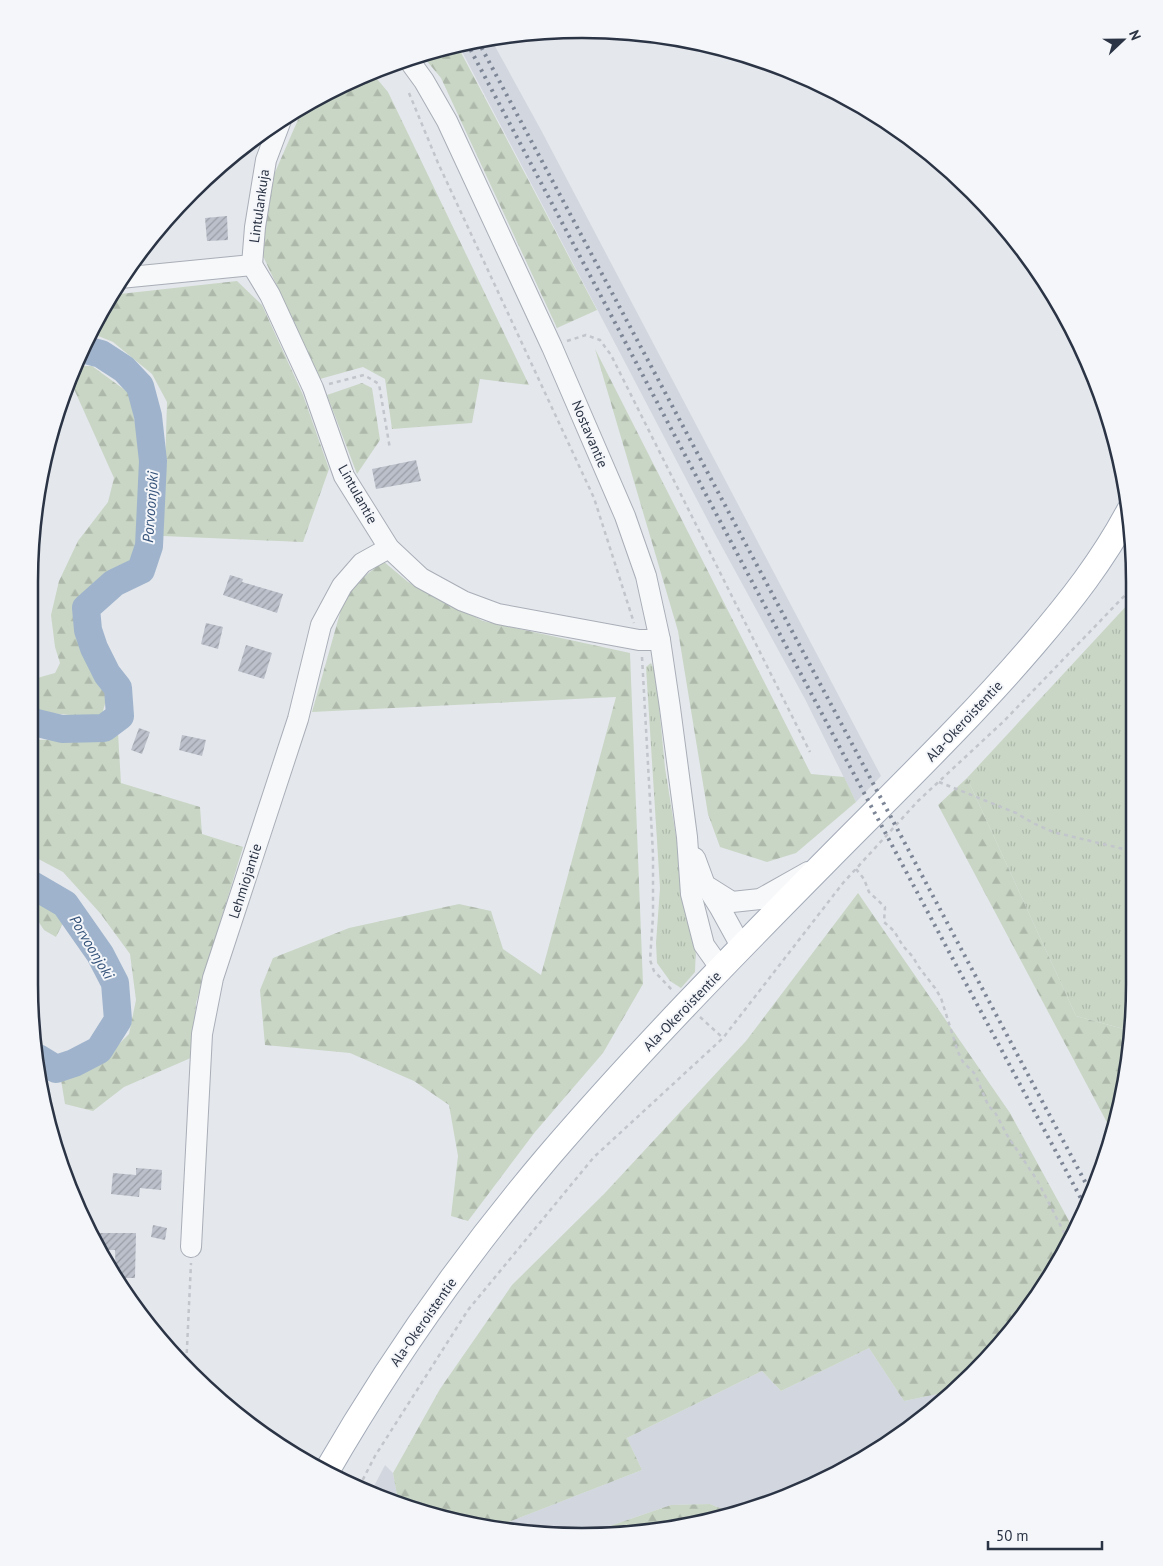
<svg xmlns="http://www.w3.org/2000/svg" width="1163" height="1566" viewBox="0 0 1163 1566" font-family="'PT Sans',sans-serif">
	<defs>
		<pattern id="grass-tufts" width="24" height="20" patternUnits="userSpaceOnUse" patternTransform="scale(1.25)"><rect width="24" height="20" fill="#c9d6c5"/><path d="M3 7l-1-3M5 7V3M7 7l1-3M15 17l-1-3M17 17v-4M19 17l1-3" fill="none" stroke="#adb8ab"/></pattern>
		<pattern id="forest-firs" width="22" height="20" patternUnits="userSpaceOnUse" patternTransform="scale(1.25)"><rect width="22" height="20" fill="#c9d6c5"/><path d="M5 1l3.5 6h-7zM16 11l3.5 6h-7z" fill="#adb8ab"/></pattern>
		<pattern id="building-hatch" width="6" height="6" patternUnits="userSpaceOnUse" patternTransform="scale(1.25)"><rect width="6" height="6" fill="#bbc0ca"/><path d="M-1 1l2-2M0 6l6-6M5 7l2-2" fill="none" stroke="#989da6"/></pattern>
	</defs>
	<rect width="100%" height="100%" fill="#e4e7ec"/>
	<!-- built -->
	<g fill="#d2d6de">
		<polygon points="491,39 541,130 881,776 856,802 805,699 715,534 458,44"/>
		<polygon points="869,1348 904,1401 952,1391 918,1423 858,1463 759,1508 732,1513 710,1504 671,1505 610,1526 593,1534 493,1528 642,1470 627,1438 762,1371 781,1391"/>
		<polygon points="385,1465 393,1473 398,1501 371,1492"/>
	</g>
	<!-- grass -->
	<g fill="url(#grass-tufts)">
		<polygon points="1130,602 1133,1021 1131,1031 1076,1016 967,778"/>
		<polygon points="651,663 656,674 665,768 685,892 696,946 695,972 681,988 670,981 657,963 656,943 660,888 646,667"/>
	</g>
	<!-- forest -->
	<g fill="url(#forest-firs)">
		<polygon points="457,45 597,310 557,328 441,78 421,54 439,48"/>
		<polygon points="372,73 388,92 529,385 480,379 472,423 392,429 385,379 363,367 320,379 263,256 269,186 304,106 337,86"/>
		<polygon points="237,281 262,305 303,395 329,469 303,542 163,536 167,402 152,374 113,342 91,333 111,295"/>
		<polygon points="595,349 811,774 844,777 856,802 796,853 767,862 720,847 708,814 678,631"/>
		<polygon points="73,366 92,366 129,393 143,461 136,547 131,562 112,570 78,603 76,634 109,690 101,718 29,711 30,680 55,673 60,663 55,647 51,615 59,581 78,541 108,502 114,478 74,389 66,386"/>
		<polygon points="362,383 372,388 380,440 357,474 327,395"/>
		<polygon points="383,561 408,582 483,621 630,653 643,984 603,1053 535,1132 468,1221 451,1216 458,1156 449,1105 414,1081 350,1053 265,1045 260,990 273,958 349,928 459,904 491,911 503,949 541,975 616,697 312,712 346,592"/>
		<polygon points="118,733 121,783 200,807 202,834 243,847 196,1003 193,1057 124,1087 93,1111 65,1104 61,1080 106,1057 129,1034 136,1000 130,954 100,913 63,872 29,854 29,740 91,739"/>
		<polygon points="967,778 1076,1016 1131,1031 1111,1130 938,805"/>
		<polygon points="29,893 66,917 56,937 44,930 34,915 29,913"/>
		<polygon points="858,893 1010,1113 1074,1230 1060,1261 997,1349 952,1391 904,1401 869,1348 781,1391 762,1371 627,1438 642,1470 493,1528 474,1527 398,1501 393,1473 440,1389 512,1285 604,1194 746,1041"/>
		<polygon points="710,1504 732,1513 618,1536 593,1534 610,1526 671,1505"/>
	</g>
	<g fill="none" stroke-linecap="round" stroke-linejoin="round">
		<!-- river -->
		<g stroke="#9fb4cc" stroke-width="28">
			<polyline points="29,721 62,729 104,728 120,716 118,688 107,674 94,648 88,630 86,608 114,583 141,570 149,546 153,461 148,416 140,386 124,369 101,354 82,349"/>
			<polyline points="29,883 65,904 100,954 115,983 118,1020 99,1050 74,1063 56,1069 38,1058"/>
		</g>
	</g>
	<!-- building -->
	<g fill="url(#building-hatch)">
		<polygon points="227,216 228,240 207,241 205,218"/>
		<polygon points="416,460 421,481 376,489 372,469"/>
		<polygon points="230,575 243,579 242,582 283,594 277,613 223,595"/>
		<polygon points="206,623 223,627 218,649 201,644"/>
		<polygon points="246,645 272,653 264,679 238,671"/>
		<polygon points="139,728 150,732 142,754 131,750"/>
		<polygon points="182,735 206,740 202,756 179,750"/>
		<polygon points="136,1168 162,1170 161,1190 140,1188 139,1197 111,1194 113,1173 136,1175"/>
		<polygon points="153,1225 167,1228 165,1240 151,1237"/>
		<polygon points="95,1233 136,1233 135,1278 116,1278 115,1250 98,1250 95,1241"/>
	</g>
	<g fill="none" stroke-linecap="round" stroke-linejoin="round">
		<defs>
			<g id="minor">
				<polyline points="408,59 424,81 447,121 552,347 625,516 646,576 660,640 670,708 687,837 691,894 704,945 721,969"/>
				<polyline points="252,265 255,227 266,160 281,120"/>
				<polyline points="120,278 252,265 270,295 313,388 344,476 389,548 421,578 463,601 498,614 639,640 660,640"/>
				<polyline points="695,858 705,885 732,902 760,899 808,872"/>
				<polyline points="708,889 720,908 742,948"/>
				<polyline points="191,1247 202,1034 213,978 298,719 321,625 342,586 362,563 389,548"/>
			</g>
			<path id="major" d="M 325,1474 C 389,1363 464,1256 547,1158 C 636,1054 732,956 828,859 C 898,788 969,720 1034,644 C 1070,602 1103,560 1129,511"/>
		</defs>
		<!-- minor casing -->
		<use href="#minor" stroke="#a9aeb7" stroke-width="22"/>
		<!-- major casing -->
		<use href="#major" stroke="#a3abb8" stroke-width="27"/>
		<!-- path -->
		<g stroke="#c2c5cb" stroke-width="2.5" stroke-dasharray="4 4" stroke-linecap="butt">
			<polyline points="409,93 438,163 594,498 634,623"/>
			<polyline points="567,341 586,335 600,340 611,355 810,752"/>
			<polyline points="329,384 364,375 379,384 390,449"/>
			<polyline points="642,657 653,854 653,916 650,960 654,971 673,991"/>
			<polyline points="939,782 1016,813 1033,823 1053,832 1132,851"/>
			<polyline points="856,869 864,879 869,892 885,907 884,922 894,931 903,946 913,957 918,966 935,988 941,998 958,1052 963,1062 975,1074 988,1105 996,1114 1007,1135 1037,1180 1069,1242"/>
			<polyline points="700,1017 723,1038"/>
			<polyline points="186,1369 191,1263"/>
			<polyline points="359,1487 375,1456 468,1310 594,1157 723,1038 843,883 918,801 1004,721 1130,590"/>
		</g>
		<!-- minor -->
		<use href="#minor" stroke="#f7f8fa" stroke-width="20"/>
		<!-- major -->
		<use href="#major" stroke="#fff" stroke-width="25"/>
		<!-- rail -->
		<g stroke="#7d8696" stroke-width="4" stroke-dasharray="2.5 5" stroke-linecap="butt">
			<polyline points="478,41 1091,1193"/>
			<polyline points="467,43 848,763 1085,1206"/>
		</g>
	</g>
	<g text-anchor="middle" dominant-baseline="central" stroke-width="4" stroke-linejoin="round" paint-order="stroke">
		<!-- street labels -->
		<g font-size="14" fill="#2b3445" stroke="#f4f6f9">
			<text transform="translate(259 206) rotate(-82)">Lintulankuja</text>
			<text transform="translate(590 434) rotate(67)">Nostavantie</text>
			<text transform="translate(358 494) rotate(61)">Lintulantie</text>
			<text transform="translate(964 721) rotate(-47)">Ala-Okeroistentie</text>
			<text transform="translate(245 881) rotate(-72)">Lehmiojantie</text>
			<text transform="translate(682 1011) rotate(-46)">Ala-Okeroistentie</text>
			<text transform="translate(423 1322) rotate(-55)">Ala-Okeroistentie</text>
		</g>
		<!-- water labels -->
		<g font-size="15" font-style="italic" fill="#34527a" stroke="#f4f6f9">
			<text transform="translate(150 507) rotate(-86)">Porvoonjoki</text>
			<text transform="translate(92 947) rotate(59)">Porvoonjoki</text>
		</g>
	</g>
	<!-- crop -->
	<path d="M0 0H1163V1566H0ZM582 38H582A544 544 0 0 1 1126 582V984A544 544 0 0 1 582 1528H582A544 544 0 0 1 38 984V582A544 544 0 0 1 582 38Z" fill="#f4f6f9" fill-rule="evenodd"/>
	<path fill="none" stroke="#2b3445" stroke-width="2.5" d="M582 38H582A544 544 0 0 1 1126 582V984A544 544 0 0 1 582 1528H582A544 544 0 0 1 38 984V582A544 544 0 0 1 582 38Z"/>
	<!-- north arrow -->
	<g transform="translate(1123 40) rotate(68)" stroke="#f4f6f9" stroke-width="4" paint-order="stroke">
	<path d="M0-4L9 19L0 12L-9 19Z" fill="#2b3445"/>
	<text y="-8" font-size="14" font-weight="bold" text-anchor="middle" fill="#2b3445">N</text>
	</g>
	<!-- scale -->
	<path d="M988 1541v8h114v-8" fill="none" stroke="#2b3445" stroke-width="2.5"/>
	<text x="996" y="1541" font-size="15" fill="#2b3445" stroke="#f4f6f9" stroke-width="4" paint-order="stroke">50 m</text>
</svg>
